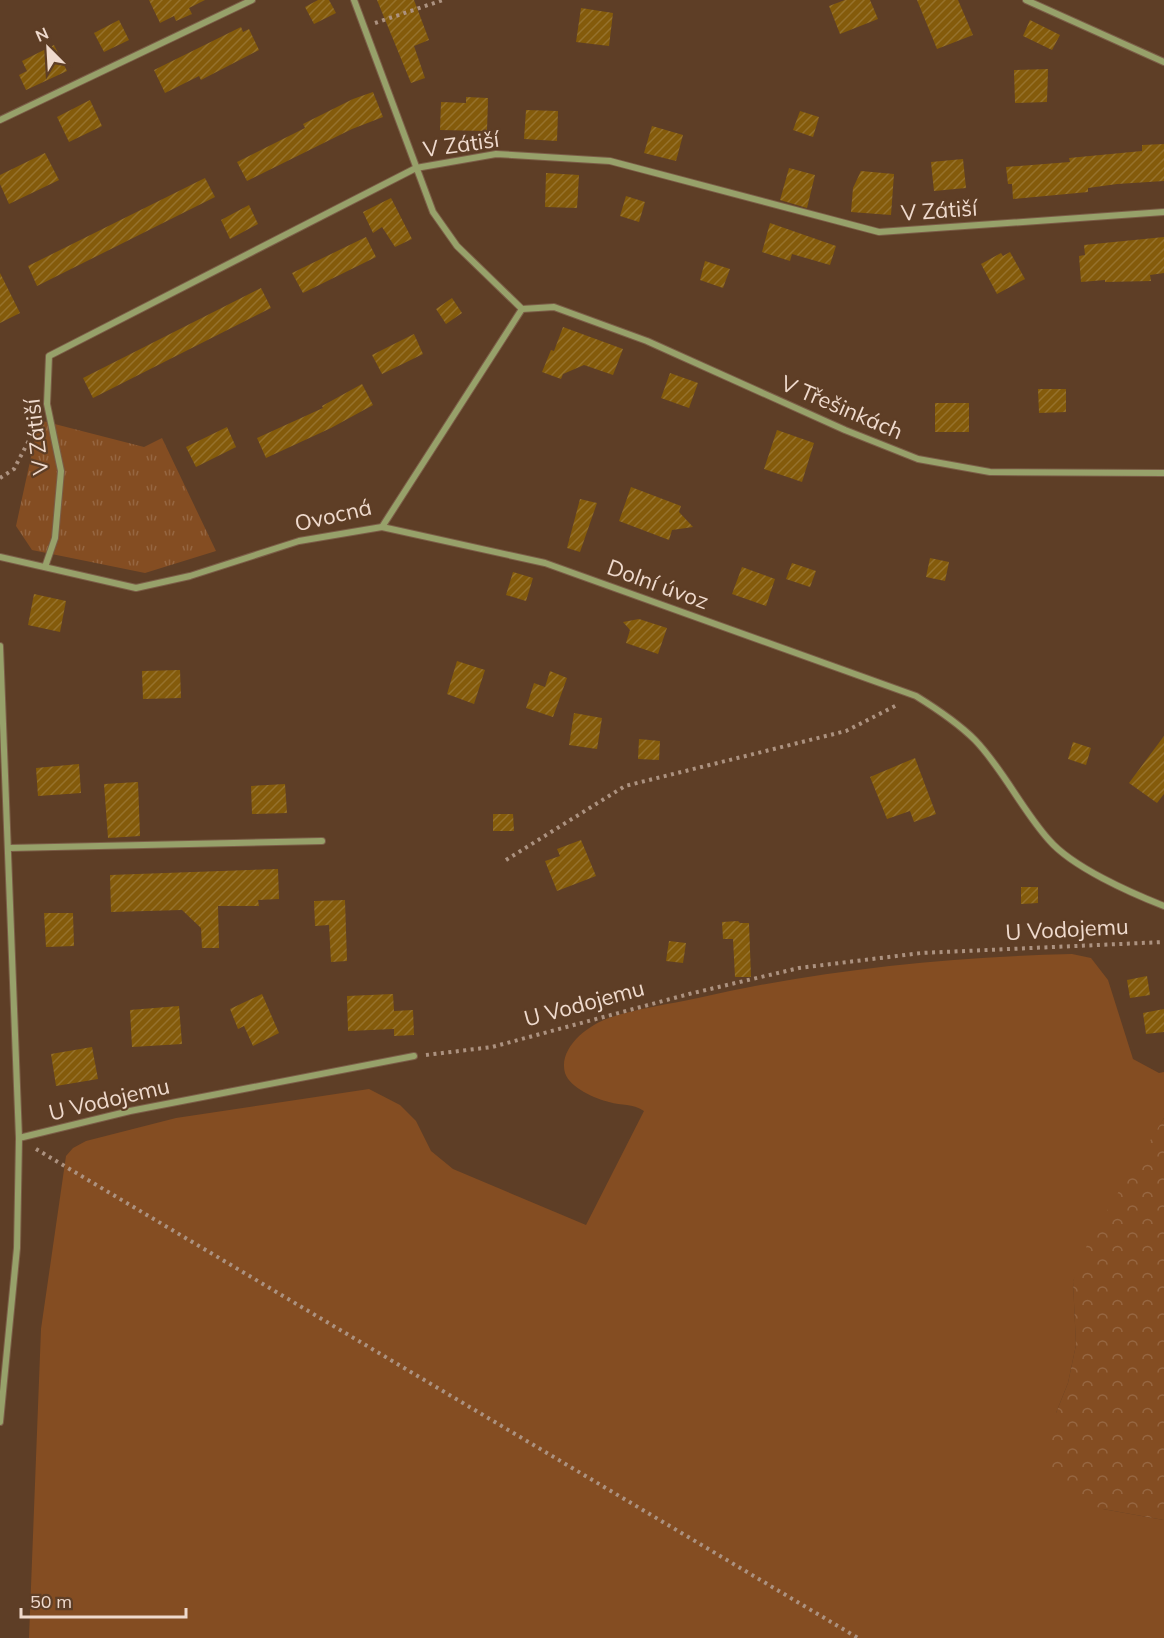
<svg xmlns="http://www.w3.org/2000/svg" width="1164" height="1638" viewBox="0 0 1164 1638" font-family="Mulish,sans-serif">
	<defs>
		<pattern id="forest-crowns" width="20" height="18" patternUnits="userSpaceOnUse" patternTransform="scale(1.5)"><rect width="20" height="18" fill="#844d22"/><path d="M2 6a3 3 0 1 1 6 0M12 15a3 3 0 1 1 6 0" fill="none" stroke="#966641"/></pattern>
		<pattern id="park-tufts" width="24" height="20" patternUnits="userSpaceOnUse" patternTransform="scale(1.5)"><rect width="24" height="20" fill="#844d22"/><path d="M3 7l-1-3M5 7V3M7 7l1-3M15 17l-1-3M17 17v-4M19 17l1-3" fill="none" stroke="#966641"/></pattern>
		<pattern id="building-hatch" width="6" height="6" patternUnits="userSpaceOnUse" patternTransform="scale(1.5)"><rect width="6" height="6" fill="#845b0b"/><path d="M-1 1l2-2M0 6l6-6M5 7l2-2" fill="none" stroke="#96722d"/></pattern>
	</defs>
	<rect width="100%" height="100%" fill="#5e3e26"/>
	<!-- green -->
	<path fill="#844d22" d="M 1072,954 L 1091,958 L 1108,980 L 1133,1059 L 1159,1073 L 1164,1072 L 1164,1118 L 1073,1281 L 1076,1345 L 1068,1383 L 1056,1413 L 1103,1509 L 1164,1520 L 1164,1638 L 29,1638 L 41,1329 L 66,1156 L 73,1148 L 86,1141 L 176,1118 L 369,1089 L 400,1105 L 416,1121 L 431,1151 L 453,1169 L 586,1225 L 644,1111 C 632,1103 622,1106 609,1102 C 596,1099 570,1088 565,1073 C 558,1048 588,1025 609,1018 C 634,1009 670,1004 698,998 C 820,970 946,957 1072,954 Z"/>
	<!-- forest -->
	<polygon fill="url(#forest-crowns)" points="1164,1118 1164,1520 1103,1509 1076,1501 1054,1482 1047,1462 1056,1413 1068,1383 1076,1345 1073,1281 1089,1240"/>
	<!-- park -->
	<polygon fill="url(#park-tufts)" points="39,420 144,447 162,438 216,551 145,573 32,550 16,526"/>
	<!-- building -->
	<g fill="url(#building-hatch)">
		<polygon points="149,0 205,0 189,8 192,14 176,21 174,16 160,23"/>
		<polygon points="318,0 329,0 336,13 314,24 305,7"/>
		<polygon points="377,0 414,0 429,40 414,46 425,78 411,83"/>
		<polygon points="845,0 870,0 878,19 840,34 829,6"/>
		<polygon points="917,0 958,0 973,35 937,49"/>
		<polygon points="581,8 613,13 609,46 576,42"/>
		<polygon points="119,20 129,40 104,52 94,33"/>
		<polygon points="1030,20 1060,35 1052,50 1023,36"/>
		<polygon points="241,27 243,32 249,29 259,50 201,80 199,76 165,93 154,70"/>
		<polygon points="54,45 67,71 26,90 19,75 27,71 22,61"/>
		<polygon points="1048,69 1047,102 1015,103 1014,70"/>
		<polygon points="373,92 383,117 352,129 247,181 237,162 305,128 303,124 353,99"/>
		<polygon points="466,97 488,98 487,131 440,130 441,102 466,103"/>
		<polygon points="90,100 102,126 69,142 57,117"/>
		<polygon points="526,110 558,111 557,141 524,139"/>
		<polygon points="800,111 819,117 813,137 793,130"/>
		<polygon points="652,126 683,135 676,161 644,153"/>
		<polygon points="1164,144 1164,181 1117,184 1088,188 1088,192 1013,199 1012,184 1008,184 1006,167 1070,162 1069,158 1142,151 1142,145"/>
		<polygon points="45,153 59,180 9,204 0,184 0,175"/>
		<polygon points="963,159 966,188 934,191 931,162"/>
		<polygon points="789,168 815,175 807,208 780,200"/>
		<polygon points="861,171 894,174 891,215 851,212 853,188"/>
		<polygon points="546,173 579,175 577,208 545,207"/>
		<polygon points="205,178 215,197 37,286 28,266"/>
		<polygon points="626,196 645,202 639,222 620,216"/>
		<polygon points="391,198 412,239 395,247 382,227 373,233 363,212"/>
		<polygon points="249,205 258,224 230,239 221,220"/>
		<polygon points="770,223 836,246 830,265 792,254 790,261 762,252"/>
		<polygon points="366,237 376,257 303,293 292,273"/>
		<polygon points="1164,237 1164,273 1150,275 1151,281 1105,282 1105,280 1081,282 1079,256 1085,255 1084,245"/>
		<polygon points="1010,252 1025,279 997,294 981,264 1001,253 1003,256"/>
		<polygon points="705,261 730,269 723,288 700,280"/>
		<polygon points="0,273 20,313 0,323"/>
		<polygon points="261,288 271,308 93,398 83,378"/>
		<polygon points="452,298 462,313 446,324 436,309"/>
		<polygon points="563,327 623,349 613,375 584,365 563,374 561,379 542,372 551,350 554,351"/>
		<polygon points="414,334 423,354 382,374 372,355"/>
		<polygon points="670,373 698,383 689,408 661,398"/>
		<polygon points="362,384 373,405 331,428 266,458 257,438 323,408 322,406"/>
		<polygon points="1038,389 1066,389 1066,412 1039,413"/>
		<rect x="935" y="403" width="34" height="29"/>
		<polygon points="227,427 236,447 196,467 186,447"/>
		<polygon points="777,430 814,443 802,482 764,469"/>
		<polygon points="631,487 681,506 679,512 693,527 672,530 669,540 619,521"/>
		<polygon points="580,499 597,503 580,552 567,548"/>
		<polygon points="930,558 949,562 945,581 926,577"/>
		<polygon points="792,563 816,571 810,587 786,579"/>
		<polygon points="742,567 775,579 766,606 732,594"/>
		<polygon points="513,572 533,578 526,601 506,595"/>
		<polygon points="34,594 66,601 60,632 28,625"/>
		<polygon points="639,619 667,628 658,654 626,643 630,630 623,622"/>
		<polygon points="457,661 485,670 474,704 447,694"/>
		<polygon points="180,670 181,698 143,699 142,671"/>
		<polygon points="550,671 567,678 553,717 526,708 534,683 545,687"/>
		<polygon points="574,713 602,718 597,749 569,745"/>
		<polygon points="1164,736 1164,794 1157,803 1129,783"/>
		<polygon points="639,739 660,741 659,760 638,759"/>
		<polygon points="1073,742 1091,748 1086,765 1068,759"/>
		<polygon points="915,758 936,814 914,822 910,811 887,819 870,777"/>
		<polygon points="79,764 81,793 38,796 36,768"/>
		<polygon points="138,782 140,836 108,838 104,784"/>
		<polygon points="285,784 287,813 252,814 251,786"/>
		<polygon points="493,814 513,814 514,831 493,831"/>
		<polygon points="581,840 596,876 557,891 545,861 560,856 557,849"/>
		<polygon points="278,869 279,899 258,900 259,906 218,906 219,948 202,948 201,928 182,910 111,912 110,875"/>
		<polygon points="1021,887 1038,887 1038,903 1021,904"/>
		<polygon points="345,900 347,961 331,962 329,925 315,926 314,901"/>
		<polygon points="44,913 73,913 74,946 46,947"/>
		<polygon points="738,921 740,923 749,923 751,977 735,977 733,939 723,939 722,922"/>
		<polygon points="669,941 686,943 683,963 666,961"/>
		<polygon points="1147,976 1150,995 1130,998 1127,980"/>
		<polygon points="262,994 279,1033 253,1046 244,1026 238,1029 230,1009"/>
		<polygon points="393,994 394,1011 413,1010 414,1035 394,1036 394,1029 348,1031 347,996"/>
		<polygon points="179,1006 182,1044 132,1047 130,1010"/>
		<polygon points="1164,1009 1164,1032 1146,1034 1143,1013"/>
		<polygon points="92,1047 98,1079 56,1086 51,1054"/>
	</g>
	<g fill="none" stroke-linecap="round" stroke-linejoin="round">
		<defs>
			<g id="street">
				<polyline points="354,0 433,212 457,246 522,309"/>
				<polyline points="1026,0 1164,62"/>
				<polyline points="0,120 252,0"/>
				<polyline points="522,309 554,307 647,341 845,430 918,459 990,472 1164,473"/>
				<path d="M 382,527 L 545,563 L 916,696 C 937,709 957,722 975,740 C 1003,769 1022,810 1049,840 C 1072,867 1131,893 1164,906"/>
				<polyline points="0,557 136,588 190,576 299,541 382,527 522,309"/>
				<polyline points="45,567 55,538 61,471 47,404 49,356 416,168 496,154 610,161 879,232 1164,212"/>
				<polyline points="0,646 19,1138 17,1248 0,1422"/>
				<polyline points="9,848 322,841"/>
				<polyline points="19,1138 130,1111 414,1056"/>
			</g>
		</defs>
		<!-- street casing -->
		<use href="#street" stroke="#7b5d47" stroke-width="8"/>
		<!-- path -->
		<g stroke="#ac9280" stroke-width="4" stroke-dasharray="3 4.5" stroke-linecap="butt">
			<polyline points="375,23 443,0"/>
			<polyline points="0,478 14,469 38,423"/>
			<polyline points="506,860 625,786 846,731 899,704"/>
			<polyline points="426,1055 492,1047 689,994 799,968 921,953 1164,942"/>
			<polyline points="36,1149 858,1638"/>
		</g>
		<!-- street -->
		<use href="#street" stroke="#97a16a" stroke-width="6"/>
	</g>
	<g text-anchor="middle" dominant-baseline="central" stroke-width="4.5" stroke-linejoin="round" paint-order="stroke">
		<!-- street labels -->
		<g font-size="22" fill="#efdacd" stroke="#5e3e26">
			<text transform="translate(461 144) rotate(-8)">V Zátiší</text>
			<text transform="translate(939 210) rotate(-4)">V Zátiší</text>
			<text transform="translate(842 407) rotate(23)">V Třešinkách</text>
			<text transform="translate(36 437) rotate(-97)">V Zátiší</text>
			<text transform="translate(333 515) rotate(-13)">Ovocná</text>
			<text transform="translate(658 584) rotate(20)">Dolní úvoz</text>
			<text transform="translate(1067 929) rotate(-3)">U Vodojemu</text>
			<text transform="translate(584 1003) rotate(-15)">U Vodojemu</text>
			<text transform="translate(109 1099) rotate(-13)">U Vodojemu</text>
		</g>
	</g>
	<!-- north arrow -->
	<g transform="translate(48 48) rotate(336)" stroke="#5e3e26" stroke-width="4.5" paint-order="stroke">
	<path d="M0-4.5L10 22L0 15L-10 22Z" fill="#efdacd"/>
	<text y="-9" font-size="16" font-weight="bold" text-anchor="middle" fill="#efdacd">N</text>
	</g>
	<!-- scale -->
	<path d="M21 1608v9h165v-9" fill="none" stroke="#efdacd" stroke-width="3"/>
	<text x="30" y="1608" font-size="18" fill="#efdacd" stroke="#5e3e26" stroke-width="4.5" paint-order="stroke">50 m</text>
</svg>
